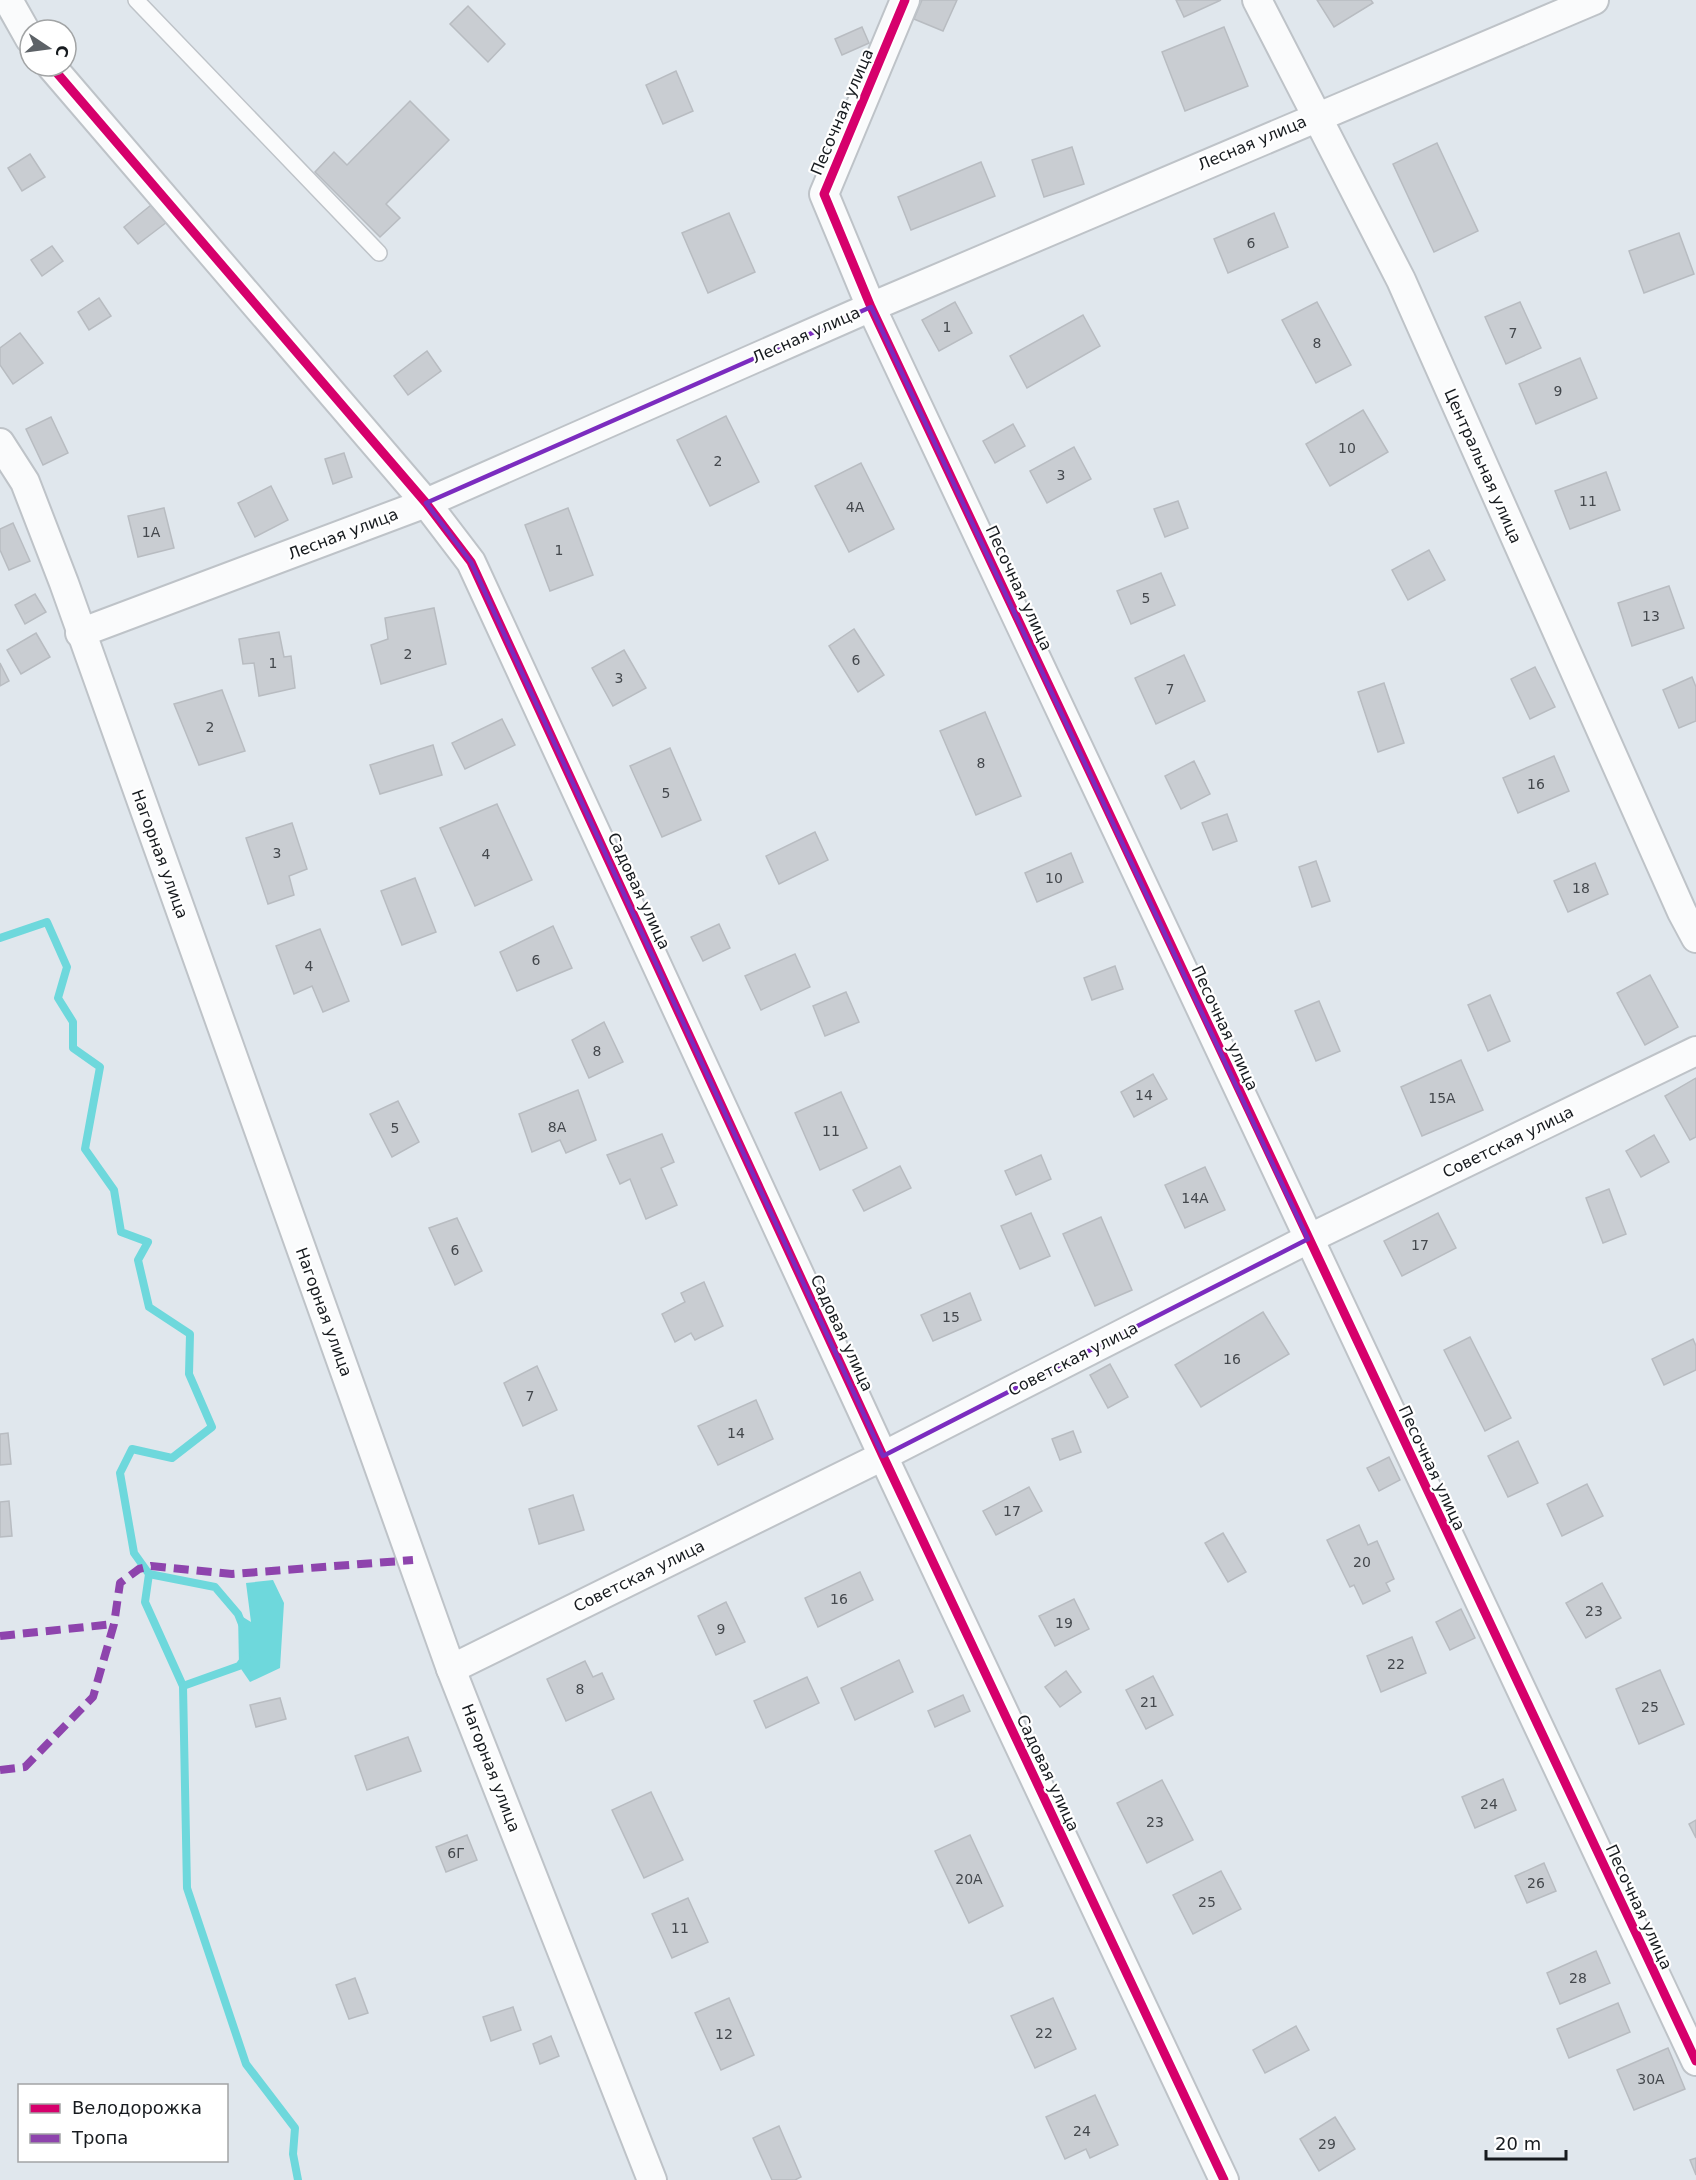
<svg xmlns="http://www.w3.org/2000/svg" width="1696" height="2180" viewBox="0 0 1696 2180" font-family="'DejaVu Sans',sans-serif">
	<rect width="100%" height="100%" fill="#e0e7ed"/>
	<!-- water -->
	<polygon fill="#6ed8dc" points="273,1580 284,1603 280,1668 250,1682 239,1666 238,1614 251,1622 246,1583"/>
	<g fill="none" stroke-linecap="round" stroke-linejoin="round">
		<!-- stream -->
		<g stroke="#6ed8dc" stroke-width="8">
			<polyline points="0,938 47,922 67,967 58,998 73,1022 73,1048 100,1067 85,1149 114,1190 121,1232 148,1242 138,1260 149,1307 190,1334 189,1374 212,1427 172,1458 132,1449 120,1473 134,1553 149,1574 145,1602 183,1686 187,1888 246,2064 295,2128 293,2154 298,2180"/>
			<polyline points="149,1574 215,1587 238,1614 242,1624"/>
			<polyline points="183,1686 239,1666 246,1657"/>
		</g>
	</g>
	<!-- building -->
	<g fill="#c9cdd2" stroke="#b8bcc1" stroke-width="1.5">
		<polygon points="922,0 957,0 943,31 914,19"/>
		<polygon points="1176,0 1221,0 1184,17"/>
		<polygon points="1317,0 1371,0 1373,3 1334,27"/>
		<polygon points="468,6 505,44 488,62 450,24"/>
		<polygon points="862,27 869,43 842,55 835,39"/>
		<polygon points="1224,27 1248,86 1185,111 1162,52"/>
		<polygon points="676,71 693,111 663,124 646,85"/>
		<polygon points="410,101 449,140 386,204 400,218 380,237 315,172 334,152 347,165"/>
		<polygon points="1437,143 1478,231 1434,252 1393,164"/>
		<polygon points="1072,147 1084,184 1044,197 1032,160"/>
		<polygon points="30,154 45,177 22,191 8,168"/>
		<polygon points="981,162 995,196 911,230 898,197"/>
		<polygon points="156,201 171,219 138,244 124,227"/>
		<polygon points="729,213 755,272 708,293 682,233"/>
		<polygon points="1274,213 1288,247 1228,273 1214,239"/>
		<polygon points="1679,233 1694,274 1644,293 1629,251"/>
		<polygon points="52,246 63,261 42,276 31,260"/>
		<polygon points="99,298 111,316 89,330 78,312"/>
		<polygon points="955,302 972,333 939,351 922,320"/>
		<polygon points="1317,302 1351,365 1316,383 1282,320"/>
		<polygon points="1520,302 1541,348 1506,364 1485,317"/>
		<polygon points="1083,315 1100,346 1027,388 1010,356"/>
		<polygon points="20,333 43,363 13,384 0,365 0,348"/>
		<polygon points="427,351 441,371 408,395 394,376"/>
		<polygon points="1580,358 1597,398 1536,424 1519,384"/>
		<polygon points="1363,410 1388,452 1330,486 1306,444"/>
		<polygon points="726,416 759,482 710,506 677,440"/>
		<polygon points="51,417 68,453 43,465 26,429"/>
		<polygon points="1013,424 1025,446 995,463 983,441"/>
		<polygon points="1074,447 1091,479 1047,503 1030,471"/>
		<polygon points="344,453 352,477 333,484 325,459"/>
		<polygon points="861,463 894,529 849,552 815,486"/>
		<polygon points="1606,472 1620,510 1570,529 1555,491"/>
		<polygon points="271,486 288,520 255,537 238,503"/>
		<polygon points="1178,501 1188,528 1165,537 1154,509"/>
		<polygon points="164,508 174,548 138,557 128,516"/>
		<polygon points="568,508 593,575 550,591 525,525"/>
		<polygon points="13,523 30,561 9,570 0,550 0,529"/>
		<polygon points="1429,550 1445,580 1408,600 1392,570"/>
		<polygon points="1161,573 1175,605 1131,624 1117,591"/>
		<polygon points="1669,586 1684,628 1632,646 1618,603"/>
		<polygon points="35,594 46,612 25,624 15,605"/>
		<polygon points="434,608 446,664 381,684 371,645 388,639 385,618"/>
		<polygon points="854,629 884,675 858,692 829,646"/>
		<polygon points="279,632 284,657 291,656 295,688 259,696 254,663 243,664 239,639"/>
		<polygon points="36,633 50,657 21,674 7,650"/>
		<polygon points="624,650 646,688 613,706 592,668"/>
		<polygon points="1184,655 1205,701 1156,724 1135,678"/>
		<polygon points="0,663 9,681 0,686"/>
		<polygon points="1535,667 1555,707 1530,719 1511,679"/>
		<polygon points="1692,677 1696,687 1696,721 1679,728 1663,690"/>
		<polygon points="1384,683 1404,743 1378,752 1358,692"/>
		<polygon points="222,690 245,751 199,765 174,704"/>
		<polygon points="985,712 1021,796 976,815 940,731"/>
		<polygon points="502,719 515,745 465,769 452,743"/>
		<polygon points="433,745 442,775 380,794 370,765"/>
		<polygon points="670,748 701,820 662,837 630,766"/>
		<polygon points="1554,756 1569,791 1518,813 1503,778"/>
		<polygon points="1194,761 1210,794 1181,809 1165,776"/>
		<polygon points="497,804 532,880 475,906 440,828"/>
		<polygon points="1227,814 1237,841 1213,850 1202,823"/>
		<polygon points="292,823 307,869 289,876 294,895 268,904 246,838"/>
		<polygon points="815,832 828,860 779,884 766,856"/>
		<polygon points="1071,853 1083,882 1037,902 1025,873"/>
		<polygon points="1316,861 1330,901 1312,907 1299,867"/>
		<polygon points="1595,863 1608,894 1568,912 1554,881"/>
		<polygon points="415,878 436,932 402,945 381,891"/>
		<polygon points="719,924 730,948 703,961 691,937"/>
		<polygon points="553,926 572,968 517,991 500,952"/>
		<polygon points="320,929 349,1001 323,1012 312,986 294,994 276,946"/>
		<polygon points="795,954 810,987 761,1010 745,976"/>
		<polygon points="1115,966 1123,989 1092,1000 1084,978"/>
		<polygon points="1650,975 1678,1027 1645,1045 1617,993"/>
		<polygon points="846,992 859,1022 825,1036 813,1006"/>
		<polygon points="1490,995 1510,1041 1488,1051 1468,1005"/>
		<polygon points="1319,1001 1340,1051 1316,1061 1295,1011"/>
		<polygon points="604,1022 623,1062 589,1078 572,1040"/>
		<polygon points="1461,1060 1483,1110 1422,1136 1401,1087"/>
		<polygon points="1153,1074 1167,1099 1134,1117 1121,1092"/>
		<polygon points="1696,1078 1696,1137 1690,1140 1665,1096"/>
		<polygon points="578,1090 596,1140 566,1153 560,1140 532,1152 519,1114"/>
		<polygon points="841,1092 867,1148 820,1170 795,1113"/>
		<polygon points="398,1101 419,1142 392,1157 370,1114"/>
		<polygon points="662,1134 674,1162 661,1168 677,1205 646,1219 630,1179 620,1184 607,1155"/>
		<polygon points="1654,1135 1669,1162 1641,1177 1626,1151"/>
		<polygon points="1041,1155 1051,1179 1016,1195 1005,1171"/>
		<polygon points="900,1166 911,1188 864,1211 853,1190"/>
		<polygon points="1205,1167 1225,1210 1185,1228 1165,1185"/>
		<polygon points="1609,1189 1626,1234 1603,1243 1586,1198"/>
		<polygon points="1031,1213 1050,1256 1020,1269 1001,1226"/>
		<polygon points="1438,1213 1456,1248 1402,1276 1384,1241"/>
		<polygon points="1101,1217 1132,1290 1095,1306 1063,1234"/>
		<polygon points="457,1218 482,1271 455,1285 429,1228"/>
		<polygon points="704,1282 723,1326 695,1340 691,1333 675,1342 662,1314 685,1302 681,1293"/>
		<polygon points="970,1293 981,1320 933,1341 921,1315"/>
		<polygon points="1263,1312 1289,1354 1201,1407 1175,1365"/>
		<polygon points="1470,1337 1511,1418 1485,1431 1444,1350"/>
		<polygon points="1693,1339 1696,1346 1696,1370 1664,1385 1652,1359"/>
		<polygon points="1110,1364 1128,1397 1108,1408 1090,1375"/>
		<polygon points="537,1366 557,1410 523,1426 504,1383"/>
		<polygon points="756,1400 773,1439 718,1465 698,1426"/>
		<polygon points="1073,1431 1081,1452 1060,1460 1052,1439"/>
		<polygon points="8,1433 11,1464 0,1465 0,1434"/>
		<polygon points="1518,1441 1538,1483 1508,1497 1488,1456"/>
		<polygon points="1389,1457 1400,1480 1379,1491 1367,1468"/>
		<polygon points="1587,1484 1603,1516 1562,1536 1547,1504"/>
		<polygon points="1029,1487 1042,1511 996,1535 983,1511"/>
		<polygon points="573,1495 584,1530 539,1544 529,1509"/>
		<polygon points="9,1501 12,1536 0,1537 0,1502"/>
		<polygon points="1359,1525 1368,1545 1377,1541 1394,1579 1386,1583 1390,1591 1363,1604 1354,1585 1350,1587 1327,1540"/>
		<polygon points="1223,1533 1246,1572 1228,1582 1205,1543"/>
		<polygon points="860,1572 873,1600 818,1627 805,1598"/>
		<polygon points="1602,1583 1621,1618 1586,1638 1566,1603"/>
		<polygon points="1074,1599 1089,1629 1055,1646 1039,1616"/>
		<polygon points="726,1602 745,1642 716,1655 698,1616"/>
		<polygon points="1461,1609 1475,1638 1450,1650 1436,1622"/>
		<polygon points="1412,1637 1426,1673 1381,1692 1367,1656"/>
		<polygon points="899,1660 913,1692 855,1720 841,1688"/>
		<polygon points="585,1661 593,1677 602,1673 614,1699 566,1721 547,1679"/>
		<polygon points="1660,1670 1684,1724 1639,1744 1616,1689"/>
		<polygon points="1066,1671 1081,1692 1060,1707 1045,1687"/>
		<polygon points="1153,1676 1173,1715 1146,1729 1126,1690"/>
		<polygon points="807,1677 819,1703 766,1728 754,1701"/>
		<polygon points="963,1695 970,1711 935,1727 928,1711"/>
		<polygon points="280,1698 286,1719 256,1727 250,1705"/>
		<polygon points="408,1737 421,1771 367,1790 355,1756"/>
		<polygon points="1503,1779 1516,1810 1475,1828 1462,1797"/>
		<polygon points="1162,1780 1193,1840 1147,1863 1117,1803"/>
		<polygon points="651,1792 683,1860 644,1878 612,1810"/>
		<polygon points="1696,1820 1696,1838 1689,1824"/>
		<polygon points="467,1835 477,1860 446,1872 436,1847"/>
		<polygon points="970,1835 1003,1906 969,1923 935,1851"/>
		<polygon points="1544,1863 1556,1891 1527,1903 1515,1876"/>
		<polygon points="1221,1871 1241,1909 1193,1934 1173,1895"/>
		<polygon points="688,1898 708,1942 672,1958 652,1914"/>
		<polygon points="1596,1951 1610,1983 1560,2004 1547,1973"/>
		<polygon points="355,1978 368,2013 349,2019 336,1985"/>
		<polygon points="729,1998 754,2055 721,2070 695,2013"/>
		<polygon points="1053,1998 1076,2049 1035,2068 1011,2016"/>
		<polygon points="1618,2003 1630,2032 1569,2058 1557,2029"/>
		<polygon points="513,2007 521,2030 491,2041 483,2017"/>
		<polygon points="1296,2026 1309,2050 1265,2073 1253,2050"/>
		<polygon points="551,2036 559,2056 540,2064 533,2044"/>
		<polygon points="1668,2048 1685,2089 1634,2110 1617,2070"/>
		<polygon points="1095,2095 1118,2145 1090,2158 1086,2149 1065,2159 1046,2117"/>
		<polygon points="1335,2117 1355,2149 1319,2171 1300,2139"/>
		<polygon points="779,2126 801,2177 795,2180 772,2180 753,2138"/>
		<polygon points="1696,2158 1696,2175 1690,2160"/>
	</g>
	<g fill="none" stroke-linecap="round" stroke-linejoin="round">
		<defs>
			<polyline id="service" points="136,0 379,253"/>
			<g id="minor">
				<polyline points="8,0 30,39"/>
				<polyline points="905,0 824,194 871,307 1696,2061"/>
				<polyline points="1257,0 1401,280 1682,912 1696,938"/>
				<polyline points="51,66 426,503 471,562 883,1456 1224,2180"/>
				<polyline points="0,443 25,482 64,583 451,1669 652,2180"/>
				<polyline points="80,633 426,503 871,307 1594,0"/>
				<polyline points="451,1669 883,1456 1308,1239 1696,1051"/>
			</g>
		</defs>
		<!-- service casing -->
		<use href="#service" stroke="#bec3c8" stroke-width="18"/>
		<!-- minor casing -->
		<use href="#minor" stroke="#bec3c8" stroke-width="32"/>
		<!-- service -->
		<use href="#service" stroke="#fafbfc" stroke-width="15"/>
		<!-- minor -->
		<use href="#minor" stroke="#fafbfc" stroke-width="28"/>
		<!-- quiet -->
		<g stroke="#8e44ad" stroke-width="8" stroke-dasharray="15 8" stroke-linecap="butt">
			<polyline points="0,1636 114,1624"/>
			<polyline points="0,1770 25,1767 93,1697 114,1624 120,1583 139,1569 151,1566 232,1574 413,1560"/>
		</g>
		<defs>
			<g id="cycleway">
				<polyline points="905,0 824,194 871,307 1696,2061"/>
				<polyline points="51,66 426,503 471,562 883,1456 1224,2180"/>
			</g>
		</defs>
		<!-- cycleway casing -->
		<use href="#cycleway" stroke="#fff" stroke-width="13"/>
		<!-- cycleway -->
		<use href="#cycleway" stroke="#d6006c" stroke-width="9"/>
	</g>
	<!-- marked area -->
	<path fill="none" stroke="#7b2cbf" stroke-width="4.5" stroke-linejoin="round" d="M 871,307 L 1308,1239 L 883,1456 L 471,562 L 426,503 Z"/>
	<g text-anchor="middle" dominant-baseline="central" stroke-width="4.5" stroke-linejoin="round" paint-order="stroke">
		<!-- number labels -->
		<g font-size="14" fill="#44484d">
			<text x="1251" y="243">6</text>
			<text x="947" y="327">1</text>
			<text x="1513" y="333">7</text>
			<text x="1317" y="343">8</text>
			<text x="1558" y="391">9</text>
			<text x="1347" y="448">10</text>
			<text x="718" y="461">2</text>
			<text x="1061" y="475">3</text>
			<text x="1588" y="501">11</text>
			<text x="855" y="507">4А</text>
			<text x="151" y="532">1А</text>
			<text x="559" y="550">1</text>
			<text x="1146" y="598">5</text>
			<text x="1651" y="616">13</text>
			<text x="408" y="654">2</text>
			<text x="856" y="660">6</text>
			<text x="273" y="663">1</text>
			<text x="619" y="678">3</text>
			<text x="1170" y="689">7</text>
			<text x="210" y="727">2</text>
			<text x="981" y="763">8</text>
			<text x="1536" y="784">16</text>
			<text x="666" y="793">5</text>
			<text x="277" y="853">3</text>
			<text x="486" y="854">4</text>
			<text x="1054" y="878">10</text>
			<text x="1581" y="888">18</text>
			<text x="536" y="960">6</text>
			<text x="309" y="966">4</text>
			<text x="597" y="1051">8</text>
			<text x="1144" y="1095">14</text>
			<text x="1442" y="1098">15А</text>
			<text x="557" y="1127">8А</text>
			<text x="395" y="1128">5</text>
			<text x="831" y="1131">11</text>
			<text x="1195" y="1198">14А</text>
			<text x="1420" y="1245">17</text>
			<text x="455" y="1250">6</text>
			<text x="951" y="1317">15</text>
			<text x="1232" y="1359">16</text>
			<text x="530" y="1396">7</text>
			<text x="736" y="1433">14</text>
			<text x="1012" y="1511">17</text>
			<text x="1362" y="1562">20</text>
			<text x="839" y="1599">16</text>
			<text x="1594" y="1611">23</text>
			<text x="1064" y="1623">19</text>
			<text x="721" y="1629">9</text>
			<text x="1396" y="1664">22</text>
			<text x="580" y="1689">8</text>
			<text x="1149" y="1702">21</text>
			<text x="1650" y="1707">25</text>
			<text x="1489" y="1804">24</text>
			<text x="1155" y="1822">23</text>
			<text x="456" y="1853">6Г</text>
			<text x="969" y="1879">20А</text>
			<text x="1536" y="1883">26</text>
			<text x="1207" y="1902">25</text>
			<text x="680" y="1928">11</text>
			<text x="1578" y="1978">28</text>
			<text x="1044" y="2033">22</text>
			<text x="724" y="2034">12</text>
			<text x="1651" y="2079">30А</text>
			<text x="1082" y="2131">24</text>
			<text x="1327" y="2144">29</text>
		</g>
		<!-- street labels -->
		<g font-size="16" fill="#171b1f" stroke="#fff">
			<text transform="translate(842 112) rotate(-67)">Песочная улица</text>
			<text transform="translate(1252 143) rotate(-23)">Лесная улица</text>
			<text transform="translate(806 335) rotate(-24)">Лесная улица</text>
			<text transform="translate(1483 466) rotate(66)">Центральная улица</text>
			<text transform="translate(343 534) rotate(-21)">Лесная улица</text>
			<text transform="translate(1019 588) rotate(65)">Песочная улица</text>
			<text transform="translate(160 854) rotate(70)">Нагорная улица</text>
			<text transform="translate(639 891) rotate(65)">Садовая улица</text>
			<text transform="translate(1225 1028) rotate(65)">Песочная улица</text>
			<text transform="translate(1508 1142) rotate(-26)">Советская улица</text>
			<text transform="translate(324 1312) rotate(70)">Нагорная улица</text>
			<text transform="translate(842 1333) rotate(65)">Садовая улица</text>
			<text transform="translate(1073 1359) rotate(-27)">Советская улица</text>
			<text transform="translate(1432 1468) rotate(65)">Песочная улица</text>
			<text transform="translate(639 1576) rotate(-26)">Советская улица</text>
			<text transform="translate(491 1768) rotate(69)">Нагорная улица</text>
			<text transform="translate(1048 1773) rotate(65)">Садовая улица</text>
			<text transform="translate(1639 1907) rotate(65)">Песочная улица</text>
		</g>
	</g>
	<!-- legend -->
	<rect x="18" y="2084" width="210" height="78" fill="#ffffff" stroke="#a2a4a5" stroke-width="1.5"/>
	<rect x="30" y="2104" width="30" height="9" fill="#d6006c" stroke="#a2a4a5" stroke-width="1.5"/>
	<text x="72" y="2114" font-size="18" fill="#171b1f">Велодорожка</text>
	<rect x="30" y="2134" width="30" height="9" fill="#8e44ad" stroke="#a2a4a5" stroke-width="1.5"/>
	<text x="72" y="2144" font-size="18" fill="#171b1f">Тропа</text>
	<!-- north arrow -->
	<g transform="translate(48 48) rotate(103)"><circle r="28" fill="#ffffff" stroke="#a2a4a5" stroke-width="1.5"/>
	<path d="M0-4.5L10 22L0 15L-10 22Z" fill="#5d6267"/>
	<text y="-9" font-size="16" font-weight="bold" text-anchor="middle" fill="#171b1f">С</text>
	</g>
	<!-- scale -->
	<path d="M1486 2150v9h80v-9" fill="none" stroke="#171b1f" stroke-width="3"/>
	<text x="1495" y="2150" font-size="18" fill="#171b1f" stroke="#ffffff" stroke-width="4.5" paint-order="stroke">20 m</text>
</svg>
